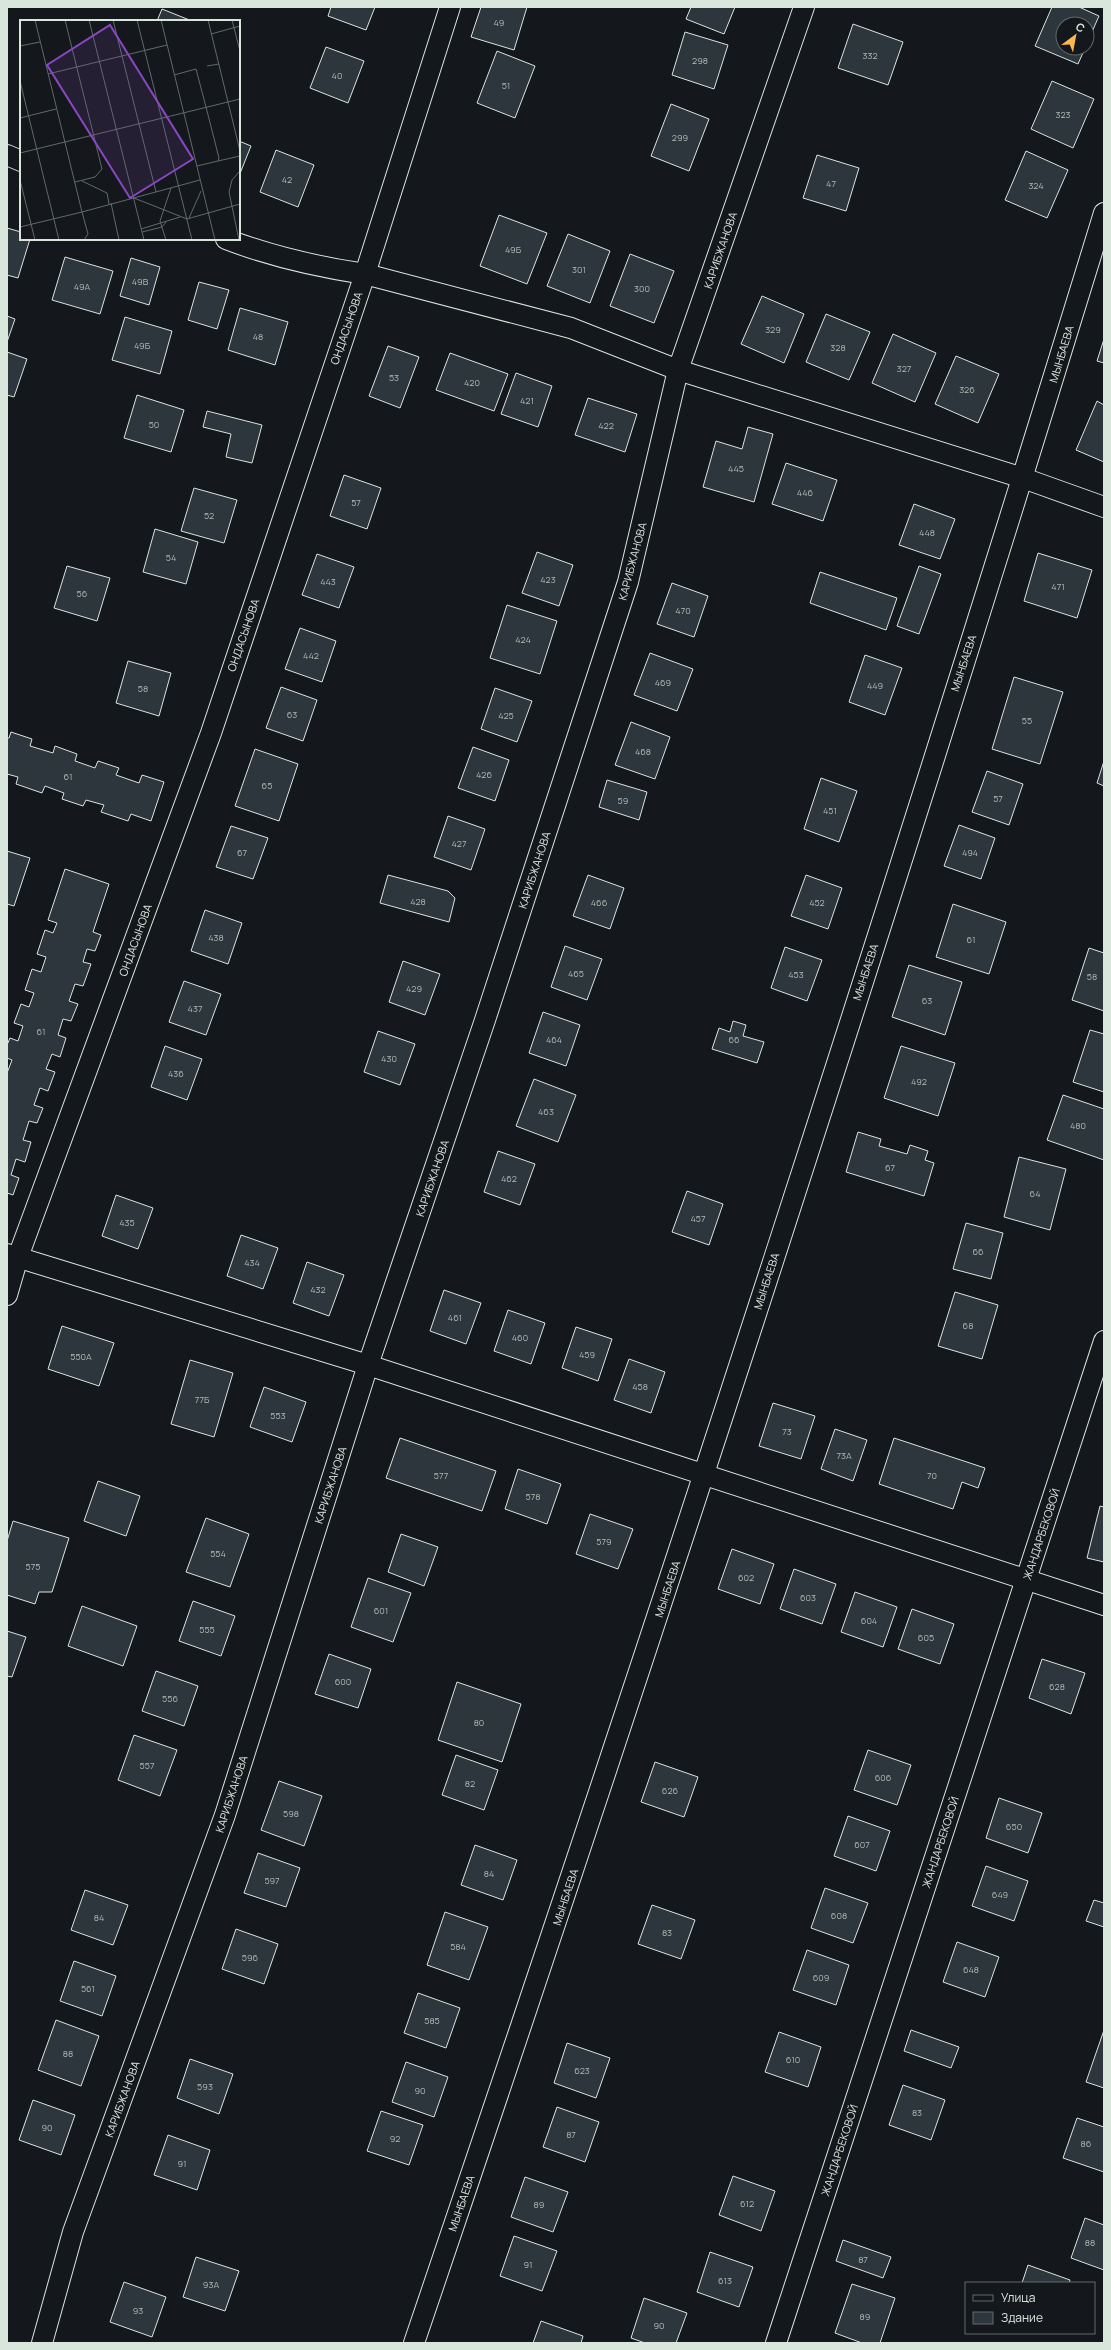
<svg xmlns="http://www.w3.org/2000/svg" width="1111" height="2350" viewBox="0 0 1111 2350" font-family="Manrope,sans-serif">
	<rect width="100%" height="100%" fill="#14181c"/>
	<!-- building -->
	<g fill="#2c363c" stroke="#d8e6dc">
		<polygon points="331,7 375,7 366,30 328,16"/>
		<polygon points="481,7 527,7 514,50 471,37"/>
		<polygon points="691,7 735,7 724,34 686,19"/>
		<polygon points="1052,7 1079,7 1099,16 1087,43 1087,24 1063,24 1063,48 1085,48 1078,64 1035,46"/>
		<polygon points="162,9 192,21 157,21"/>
		<polygon points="853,24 903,42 888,85 838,68"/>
		<polygon points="685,32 728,45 714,89 672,75"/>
		<polygon points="326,47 364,61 348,103 310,88"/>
		<polygon points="497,51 535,66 515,118 477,103"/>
		<polygon points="1052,81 1094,99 1073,148 1031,129"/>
		<polygon points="671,104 709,119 689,171 651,156"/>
		<polygon points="239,141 251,146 239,176"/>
		<polygon points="276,150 314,165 298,207 260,192"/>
		<polygon points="1026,151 1068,170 1047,218 1005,200"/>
		<polygon points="817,155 859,168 846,211 803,198"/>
		<polygon points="499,215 547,233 527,284 480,266"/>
		<polygon points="7,228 21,232 21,239 30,239 18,278 7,275"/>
		<polygon points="568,234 610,251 590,303 547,286"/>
		<polygon points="630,254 674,271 654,323 610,306"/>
		<polygon points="65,257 113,271 100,314 52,300"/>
		<polygon points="131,258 160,267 149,305 120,296"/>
		<polygon points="199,282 229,290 217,329 188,320"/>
		<polygon points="762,296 804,314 784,363 741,344"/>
		<polygon points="240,308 288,322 275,365 228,350"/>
		<polygon points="826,314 870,332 849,380 806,362"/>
		<polygon points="7,316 15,319 7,342"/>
		<polygon points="125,317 172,331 160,374 112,360"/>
		<polygon points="893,334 936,353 915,402 872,383"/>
		<polygon points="1104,339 1104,363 1097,361"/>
		<polygon points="388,346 419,357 400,408 369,396"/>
		<polygon points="7,352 27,359 14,397 7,395"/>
		<polygon points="450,353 508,374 494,411 436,390"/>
		<polygon points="956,356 999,374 978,423 935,404"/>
		<polygon points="516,373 552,386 538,427 501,414"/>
		<polygon points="137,395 184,410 171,452 124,438"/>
		<polygon points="588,398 637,414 625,452 575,435"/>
		<polygon points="1097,401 1104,405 1104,462 1076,450"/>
		<polygon points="207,411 262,425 252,463 226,457 231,434 203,427"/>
		<polygon points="748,427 773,434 754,502 703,487 716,441 742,449"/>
		<polygon points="786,463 837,480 823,521 772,504"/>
		<polygon points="344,475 381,488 367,529 330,516"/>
		<polygon points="194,488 237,500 224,543 181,531"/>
		<polygon points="914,504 955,519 940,559 899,545"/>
		<polygon points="155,529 198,542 186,584 143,572"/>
		<polygon points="537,552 573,565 559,606 522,593"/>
		<polygon points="1038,553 1092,570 1077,618 1024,601"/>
		<polygon points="317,554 354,567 339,608 302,595"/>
		<polygon points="67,566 110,578 97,621 54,608"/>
		<polygon points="919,566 941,574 919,634 897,626"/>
		<polygon points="820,572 897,598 886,630 810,603"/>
		<polygon points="672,583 708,596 694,637 657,624"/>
		<polygon points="507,605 557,621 540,674 490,658"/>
		<polygon points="300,628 336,641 322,682 285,669"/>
		<polygon points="650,653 693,669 677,711 634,695"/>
		<polygon points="865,655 902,668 885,715 849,702"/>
		<polygon points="128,661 171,673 159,716 116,703"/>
		<polygon points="1014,677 1063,692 1040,764 992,749"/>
		<polygon points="281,687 317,700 303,741 266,728"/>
		<polygon points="495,688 532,701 517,742 481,729"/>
		<polygon points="631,722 670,737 655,779 615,765"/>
		<polygon points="11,732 32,739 30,746 53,753 55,746 77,754 75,761 95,768 98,761 119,768 116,775 139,783 142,775 164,782 151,821 131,814 128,821 101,812 104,805 86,800 83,806 62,799 64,793 45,786 42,793 16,784 18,777 7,774 7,738 9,738"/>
		<polygon points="473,747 509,760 495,801 458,788"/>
		<polygon points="255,749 298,764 279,821 235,806"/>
		<polygon points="1104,761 1104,786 1097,783"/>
		<polygon points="987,771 1023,784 1009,825 972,812"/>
		<polygon points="821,778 857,791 839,842 804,829"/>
		<polygon points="607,780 647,792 639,820 599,807"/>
		<polygon points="448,816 485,829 471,870 434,857"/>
		<polygon points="959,825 995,838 981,879 944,866"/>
		<polygon points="231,826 268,838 253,879 216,867"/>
		<polygon points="7,851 30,858 14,906 7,904"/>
		<polygon points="65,869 109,884 93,932 101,935 95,951 87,949 83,962 91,964 83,986 75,984 69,1001 78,1004 71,1021 63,1019 58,1035 66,1038 60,1057 52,1054 46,1069 55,1072 48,1091 40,1088 34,1105 43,1108 37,1123 29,1121 23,1140 31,1142 25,1162 16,1159 11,1175 19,1178 13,1195 7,1193 7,1073 12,1060 7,1058 7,1045 10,1038 18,1041 23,1026 14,1023 21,1004 29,1007 34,993 25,990 32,969 41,972 46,957 37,954 45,930 53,933 57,923 48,920"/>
		<polygon points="388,875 448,891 455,898 449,922 380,903"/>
		<polygon points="588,875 624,888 610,929 573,916"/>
		<polygon points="806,875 842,888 828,929 791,916"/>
		<polygon points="953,904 1006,922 989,974 936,957"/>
		<polygon points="205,910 242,923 228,964 191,951"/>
		<polygon points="565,946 602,959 587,1000 551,987"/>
		<polygon points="785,947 822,960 807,1001 771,988"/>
		<polygon points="1089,948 1104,953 1104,1011 1072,1000"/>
		<polygon points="403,961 440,974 425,1015 389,1002"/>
		<polygon points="909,965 962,982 945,1035 892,1017"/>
		<polygon points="184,981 221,994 206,1035 169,1022"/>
		<polygon points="543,1012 580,1025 566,1066 529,1053"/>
		<polygon points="733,1021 746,1025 743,1036 764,1042 757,1063 712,1049 719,1028 730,1032"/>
		<polygon points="1090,1030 1104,1034 1104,1092 1073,1082"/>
		<polygon points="378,1031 415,1044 400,1085 364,1072"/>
		<polygon points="165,1046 202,1059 187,1100 151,1087"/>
		<polygon points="901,1046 955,1063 938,1116 884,1098"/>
		<polygon points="534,1079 576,1095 558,1142 516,1126"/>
		<polygon points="1063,1095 1104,1109 1104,1160 1047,1140"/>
		<polygon points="858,1132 881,1139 879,1146 907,1154 910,1145 928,1151 925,1160 934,1163 924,1196 846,1172"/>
		<polygon points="498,1151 535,1164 520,1205 484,1192"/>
		<polygon points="1019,1157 1066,1169 1050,1230 1004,1217"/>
		<polygon points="687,1191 723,1204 709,1245 672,1232"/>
		<polygon points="116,1195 153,1208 138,1249 102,1236"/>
		<polygon points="966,1223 1003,1233 991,1279 953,1269"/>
		<polygon points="241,1235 278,1248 263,1289 227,1276"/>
		<polygon points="307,1262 344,1275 329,1316 293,1303"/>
		<polygon points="444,1290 481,1303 466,1344 430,1331"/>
		<polygon points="955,1292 998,1305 982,1359 938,1346"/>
		<polygon points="508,1310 545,1323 531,1364 494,1351"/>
		<polygon points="62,1326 114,1343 99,1386 48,1369"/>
		<polygon points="576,1327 612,1339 598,1381 562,1368"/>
		<polygon points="629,1359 665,1372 651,1413 614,1400"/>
		<polygon points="190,1360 233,1373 214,1437 171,1424"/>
		<polygon points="264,1387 306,1402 292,1442 250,1427"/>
		<polygon points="773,1403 815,1416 801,1459 759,1446"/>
		<polygon points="835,1429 867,1440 853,1481 821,1469"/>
		<polygon points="400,1438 496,1471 482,1511 386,1478"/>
		<polygon points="894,1438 985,1468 978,1488 962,1482 953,1509 879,1484"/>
		<polygon points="518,1469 561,1484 547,1524 505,1509"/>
		<polygon points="98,1481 140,1496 126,1536 84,1521"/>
		<polygon points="1100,1506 1104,1507 1104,1562 1087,1558"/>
		<polygon points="590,1514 633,1529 618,1569 576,1554"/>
		<polygon points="206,1518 249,1534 230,1587 186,1572"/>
		<polygon points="13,1521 69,1538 52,1592 39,1592 35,1604 7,1595 7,1541"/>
		<polygon points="401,1534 438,1547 424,1586 388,1572"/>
		<polygon points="732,1549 774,1564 760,1604 718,1589"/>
		<polygon points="794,1569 836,1584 822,1624 780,1609"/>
		<polygon points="368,1578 411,1593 393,1642 351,1627"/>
		<polygon points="855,1592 897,1607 883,1647 841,1632"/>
		<polygon points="193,1601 235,1616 221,1656 179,1641"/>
		<polygon points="82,1606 137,1626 123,1666 68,1646"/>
		<polygon points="912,1609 954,1624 940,1664 898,1649"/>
		<polygon points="7,1631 26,1637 12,1677 7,1676"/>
		<polygon points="329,1654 371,1669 358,1708 315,1694"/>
		<polygon points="1042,1659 1085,1673 1071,1714 1029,1698"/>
		<polygon points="156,1671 198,1686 184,1726 142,1711"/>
		<polygon points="457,1682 521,1704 502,1762 438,1740"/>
		<polygon points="134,1735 177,1750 160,1796 118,1780"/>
		<polygon points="868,1750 911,1765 897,1805 854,1790"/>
		<polygon points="456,1755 498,1770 484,1810 442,1795"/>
		<polygon points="655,1762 698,1777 684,1817 641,1802"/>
		<polygon points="279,1781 322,1796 304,1846 261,1830"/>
		<polygon points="999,1798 1042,1813 1028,1853 986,1838"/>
		<polygon points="848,1816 890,1831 876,1871 834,1856"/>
		<polygon points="475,1845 517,1860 503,1900 461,1885"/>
		<polygon points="258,1853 300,1868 286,1907 244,1893"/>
		<polygon points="986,1866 1028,1881 1014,1921 972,1906"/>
		<polygon points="825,1888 868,1903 853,1943 811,1928"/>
		<polygon points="85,1890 128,1905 113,1945 71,1930"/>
		<polygon points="1094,1900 1104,1903 1104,1927 1086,1921"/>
		<polygon points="652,1905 695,1920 681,1959 638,1944"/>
		<polygon points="445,1912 488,1927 469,1980 427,1965"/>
		<polygon points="236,1929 278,1944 264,1984 222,1969"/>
		<polygon points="957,1942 999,1957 985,1997 943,1982"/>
		<polygon points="807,1950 849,1965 836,2005 793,1990"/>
		<polygon points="74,1961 116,1976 102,2016 60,2001"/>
		<polygon points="418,1993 460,2008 446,2048 404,2033"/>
		<polygon points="56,2020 99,2036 81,2086 38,2070"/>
		<polygon points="911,2030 959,2047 951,2068 904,2051"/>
		<polygon points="1104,2030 1104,2088 1086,2082"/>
		<polygon points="779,2032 821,2047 808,2087 765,2072"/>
		<polygon points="567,2043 610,2058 596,2098 554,2083"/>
		<polygon points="190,2059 233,2074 219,2114 177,2098"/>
		<polygon points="406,2062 448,2077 434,2117 392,2102"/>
		<polygon points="903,2085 945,2100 931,2140 889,2125"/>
		<polygon points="33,2100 75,2115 61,2155 19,2140"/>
		<polygon points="557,2107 599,2122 585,2162 543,2147"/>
		<polygon points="381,2111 423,2125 409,2165 367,2151"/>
		<polygon points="1077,2118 1104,2127 1104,2172 1063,2158"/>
		<polygon points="168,2135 210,2150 197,2190 154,2175"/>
		<polygon points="733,2176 775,2191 761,2231 719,2215"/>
		<polygon points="525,2177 568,2192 553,2232 511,2217"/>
		<polygon points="1085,2218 1104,2225 1104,2270 1071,2258"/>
		<polygon points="514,2236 557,2251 542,2291 500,2276"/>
		<polygon points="843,2240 891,2257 883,2278 836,2261"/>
		<polygon points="710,2252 753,2267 739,2307 697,2292"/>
		<polygon points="196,2257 239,2271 225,2311 183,2297"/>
		<polygon points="1028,2265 1070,2280 1069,2283 1022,2283"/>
		<polygon points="124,2282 166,2297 152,2337 110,2322"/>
		<polygon points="852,2284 895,2298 880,2343 862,2343 835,2333"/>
		<polygon points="644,2298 687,2313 676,2343 645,2343 631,2338"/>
		<polygon points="541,2321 583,2336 581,2343 533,2343"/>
	</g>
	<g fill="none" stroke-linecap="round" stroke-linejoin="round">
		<defs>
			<g id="street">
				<polyline points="7,155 21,161"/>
				<path d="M 226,239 C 270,256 318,267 365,274 L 571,328 L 678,370 L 1023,478 L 1104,507"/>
				<polyline points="7,1254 368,1365 1104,1605"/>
				<polyline points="7,1295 18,1257 211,733 365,274 450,7"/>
				<polyline points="42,2343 73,2232 225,1815 368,1365 485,1020 628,582 678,370 804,7"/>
				<path d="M 414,2343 C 654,1636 885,927 1104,213"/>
				<polyline points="776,2343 1104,1341"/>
			</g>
		</defs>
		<!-- street casing -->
		<use href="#street" stroke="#d8e6dc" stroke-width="22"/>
		<!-- street -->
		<use href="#street" stroke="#14181c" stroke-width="20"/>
	</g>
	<g text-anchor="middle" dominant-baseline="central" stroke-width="3" stroke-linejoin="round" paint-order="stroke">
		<!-- number labels -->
		<g font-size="9" fill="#adbab4">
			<text x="499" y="22">49</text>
			<text x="870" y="55">332</text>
			<text x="700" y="60">298</text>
			<text x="337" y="75">40</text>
			<text x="506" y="85">51</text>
			<text x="1063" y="114">323</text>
			<text x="680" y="137">299</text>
			<text x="287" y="179">42</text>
			<text x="831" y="183">47</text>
			<text x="1036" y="185">324</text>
			<text x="513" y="249">49Б</text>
			<text x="579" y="269">301</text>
			<text x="140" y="281">49В</text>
			<text x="82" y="286">49А</text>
			<text x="642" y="288">300</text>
			<text x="773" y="329">329</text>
			<text x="258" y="336">48</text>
			<text x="142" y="345">49Б</text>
			<text x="838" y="347">328</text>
			<text x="904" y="368">327</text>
			<text x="394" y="377">53</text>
			<text x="472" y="382">420</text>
			<text x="967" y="389">326</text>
			<text x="527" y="400">421</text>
			<text x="154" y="424">50</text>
			<text x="606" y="425">422</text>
			<text x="736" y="468">445</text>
			<text x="805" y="492">446</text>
			<text x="356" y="502">57</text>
			<text x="209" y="515">52</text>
			<text x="927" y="532">448</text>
			<text x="171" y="557">54</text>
			<text x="548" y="579">423</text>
			<text x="328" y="581">443</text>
			<text x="1058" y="586">471</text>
			<text x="82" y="593">56</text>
			<text x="683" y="610">470</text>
			<text x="523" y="639">424</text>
			<text x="311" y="655">442</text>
			<text x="663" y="682">469</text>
			<text x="875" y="685">449</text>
			<text x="143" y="688">58</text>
			<text x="292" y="714">63</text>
			<text x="506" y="715">425</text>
			<text x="1027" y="720">55</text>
			<text x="643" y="751">468</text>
			<text x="484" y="774">426</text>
			<text x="68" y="776">61</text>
			<text x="267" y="785">65</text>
			<text x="998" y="798">57</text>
			<text x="623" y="800">59</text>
			<text x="830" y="810">451</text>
			<text x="459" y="843">427</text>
			<text x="242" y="852">67</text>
			<text x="970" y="852">494</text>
			<text x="418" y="901">428</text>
			<text x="599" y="902">466</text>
			<text x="817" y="902">452</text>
			<text x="216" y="937">438</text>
			<text x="971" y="939">61</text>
			<text x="576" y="973">465</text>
			<text x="796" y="974">453</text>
			<text x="1092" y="976">58</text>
			<text x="414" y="988">429</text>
			<text x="927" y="1000">63</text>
			<text x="195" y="1008">437</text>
			<text x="41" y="1031">61</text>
			<text x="554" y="1039">464</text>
			<text x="734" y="1039">66</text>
			<text x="389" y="1058">430</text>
			<text x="176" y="1073">436</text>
			<text x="919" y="1081">492</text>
			<text x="546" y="1111">463</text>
			<text x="1078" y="1125">480</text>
			<text x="890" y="1167">67</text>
			<text x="509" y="1178">462</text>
			<text x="1035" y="1193">64</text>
			<text x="698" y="1218">457</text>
			<text x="127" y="1222">435</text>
			<text x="978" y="1251">66</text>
			<text x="252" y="1262">434</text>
			<text x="318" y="1289">432</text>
			<text x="455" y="1317">461</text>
			<text x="968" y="1325">68</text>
			<text x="520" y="1337">460</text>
			<text x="587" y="1354">459</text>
			<text x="81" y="1356">550А</text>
			<text x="640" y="1386">458</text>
			<text x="202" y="1399">77Б</text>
			<text x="278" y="1415">553</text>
			<text x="787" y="1431">73</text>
			<text x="844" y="1455">73А</text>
			<text x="441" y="1475">577</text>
			<text x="932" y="1475">70</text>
			<text x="533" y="1496">578</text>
			<text x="604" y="1541">579</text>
			<text x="218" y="1553">554</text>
			<text x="33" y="1566">575</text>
			<text x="746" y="1577">602</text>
			<text x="808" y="1597">603</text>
			<text x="381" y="1610">601</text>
			<text x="869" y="1620">604</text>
			<text x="207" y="1629">555</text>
			<text x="926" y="1637">605</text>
			<text x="343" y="1681">600</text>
			<text x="1057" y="1686">628</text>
			<text x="170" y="1698">556</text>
			<text x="479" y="1722">80</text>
			<text x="147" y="1765">557</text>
			<text x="883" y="1777">606</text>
			<text x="470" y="1783">82</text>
			<text x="670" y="1790">626</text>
			<text x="291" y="1813">598</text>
			<text x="1014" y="1826">650</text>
			<text x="862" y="1844">607</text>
			<text x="489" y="1873">84</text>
			<text x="272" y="1880">597</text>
			<text x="1000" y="1894">649</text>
			<text x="839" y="1915">608</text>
			<text x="99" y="1917">84</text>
			<text x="667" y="1932">83</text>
			<text x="458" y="1946">584</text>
			<text x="250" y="1957">596</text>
			<text x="971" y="1969">648</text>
			<text x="821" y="1977">609</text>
			<text x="88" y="1988">561</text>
			<text x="432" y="2020">585</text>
			<text x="68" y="2053">88</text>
			<text x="793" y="2059">610</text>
			<text x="582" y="2070">623</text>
			<text x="205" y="2086">593</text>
			<text x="420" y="2090">90</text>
			<text x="917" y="2112">83</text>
			<text x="47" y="2127">90</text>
			<text x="571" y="2134">87</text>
			<text x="395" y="2138">92</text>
			<text x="1086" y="2143">86</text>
			<text x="182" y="2163">91</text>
			<text x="747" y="2203">612</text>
			<text x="539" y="2204">89</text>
			<text x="1090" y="2242">88</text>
			<text x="863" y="2259">87</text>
			<text x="528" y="2264">91</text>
			<text x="725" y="2280">613</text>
			<text x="211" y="2284">93А</text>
			<text x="138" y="2310">93</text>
			<text x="865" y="2316">89</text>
			<text x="659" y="2325">90</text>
		</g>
		<!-- street labels -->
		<g font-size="11" fill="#d8e6dc" stroke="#14181c">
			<text transform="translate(720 250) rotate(-71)">КАРИБЖАНОВА</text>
			<text transform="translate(346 328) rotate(-71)">ОНДАСЫНОВА</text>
			<text transform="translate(1061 354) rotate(-73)">МЫНБАЕВА</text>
			<text transform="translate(632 561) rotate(-75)">КАРИБЖАНОВА</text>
			<text transform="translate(243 635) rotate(-71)">ОНДАСЫНОВА</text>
			<text transform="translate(963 663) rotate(-72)">МЫНБАЕВА</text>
			<text transform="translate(534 870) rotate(-72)">КАРИБЖАНОВА</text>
			<text transform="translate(135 940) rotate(-70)">ОНДАСЫНОВА</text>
			<text transform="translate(865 972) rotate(-72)">МЫНБАЕВА</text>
			<text transform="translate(432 1178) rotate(-71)">КАРИБЖАНОВА</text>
			<text transform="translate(766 1281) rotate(-72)">МЫНБАЕВА</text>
			<text transform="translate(330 1485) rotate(-72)">КАРИБЖАНОВА</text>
			<text transform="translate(1041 1534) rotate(-72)">ЖАНДАРБЕКОВОЙ</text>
			<text transform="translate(667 1589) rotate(-72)">МЫНБАЕВА</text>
			<text transform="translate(231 1794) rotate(-72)">КАРИБЖАНОВА</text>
			<text transform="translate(940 1842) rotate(-72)">ЖАНДАРБЕКОВОЙ</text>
			<text transform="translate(565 1897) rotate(-72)">МЫНБАЕВА</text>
			<text transform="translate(122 2099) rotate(-70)">КАРИБЖАНОВА</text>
			<text transform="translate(839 2150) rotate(-72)">ЖАНДАРБЕКОВОЙ</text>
			<text transform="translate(461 2203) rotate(-71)">МЫНБАЕВА</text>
		</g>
	</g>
	<!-- overview -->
	<g transform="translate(20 20)">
		<rect width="220" height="220" fill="#14181c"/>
		<path fill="none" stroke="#626a69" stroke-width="1" d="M 15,0 L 62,192 L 180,160M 45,0 L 82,149 L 75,157 L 55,162M 69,0 L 124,220M 93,0 L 136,172M 117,0 L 172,220M 141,0 L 195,220M 188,0 L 220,131M 212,0 L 220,31M 191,14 L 220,6M 0,26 L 20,22M 187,46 L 199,44M 28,54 L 147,25M 154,55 L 176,49 L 186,87 L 199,138 L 198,141 L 177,146M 0,61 L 39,220M 0,98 L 36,89M 0,133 L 220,79M 198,141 L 220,136M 0,160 L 15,220M 62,161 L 87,173 L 89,184M 114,178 L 167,199 L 220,184M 91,183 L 99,220M 169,198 L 181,171M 0,207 L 62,192 L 68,214 L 64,220M 121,209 L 160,197M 122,212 L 142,207 L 146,202M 146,220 L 140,201 L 151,168M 219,220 L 209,172 L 212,160 L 220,151"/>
		<path fill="#8948c3" fill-opacity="0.15" stroke="#8948c3" stroke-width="2" d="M 90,5 L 173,139 L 110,178 L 27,45 Z"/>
		<rect width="220" height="220" fill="none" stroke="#d8e6dc" stroke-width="2"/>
	</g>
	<!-- border -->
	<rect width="1111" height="2350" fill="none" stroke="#d8e6dc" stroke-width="16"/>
	<!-- legend -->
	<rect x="965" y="2282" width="130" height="52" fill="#14181c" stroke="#626a69"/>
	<rect x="973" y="2295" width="20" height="6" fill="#14181c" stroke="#626a69"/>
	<text x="1001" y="2302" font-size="12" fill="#d8e6dc">Улица</text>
	<rect x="973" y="2312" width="20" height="12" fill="#2c363c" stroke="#626a69"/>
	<text x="1001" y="2322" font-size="12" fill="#d8e6dc">Здание</text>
	<!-- north arrow -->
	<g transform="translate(1075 36) rotate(32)"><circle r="19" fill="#14181c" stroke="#626a69"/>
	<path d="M0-3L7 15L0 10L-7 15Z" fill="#ffb74d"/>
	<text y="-6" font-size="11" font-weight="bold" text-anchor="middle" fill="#d8e6dc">С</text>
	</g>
</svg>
